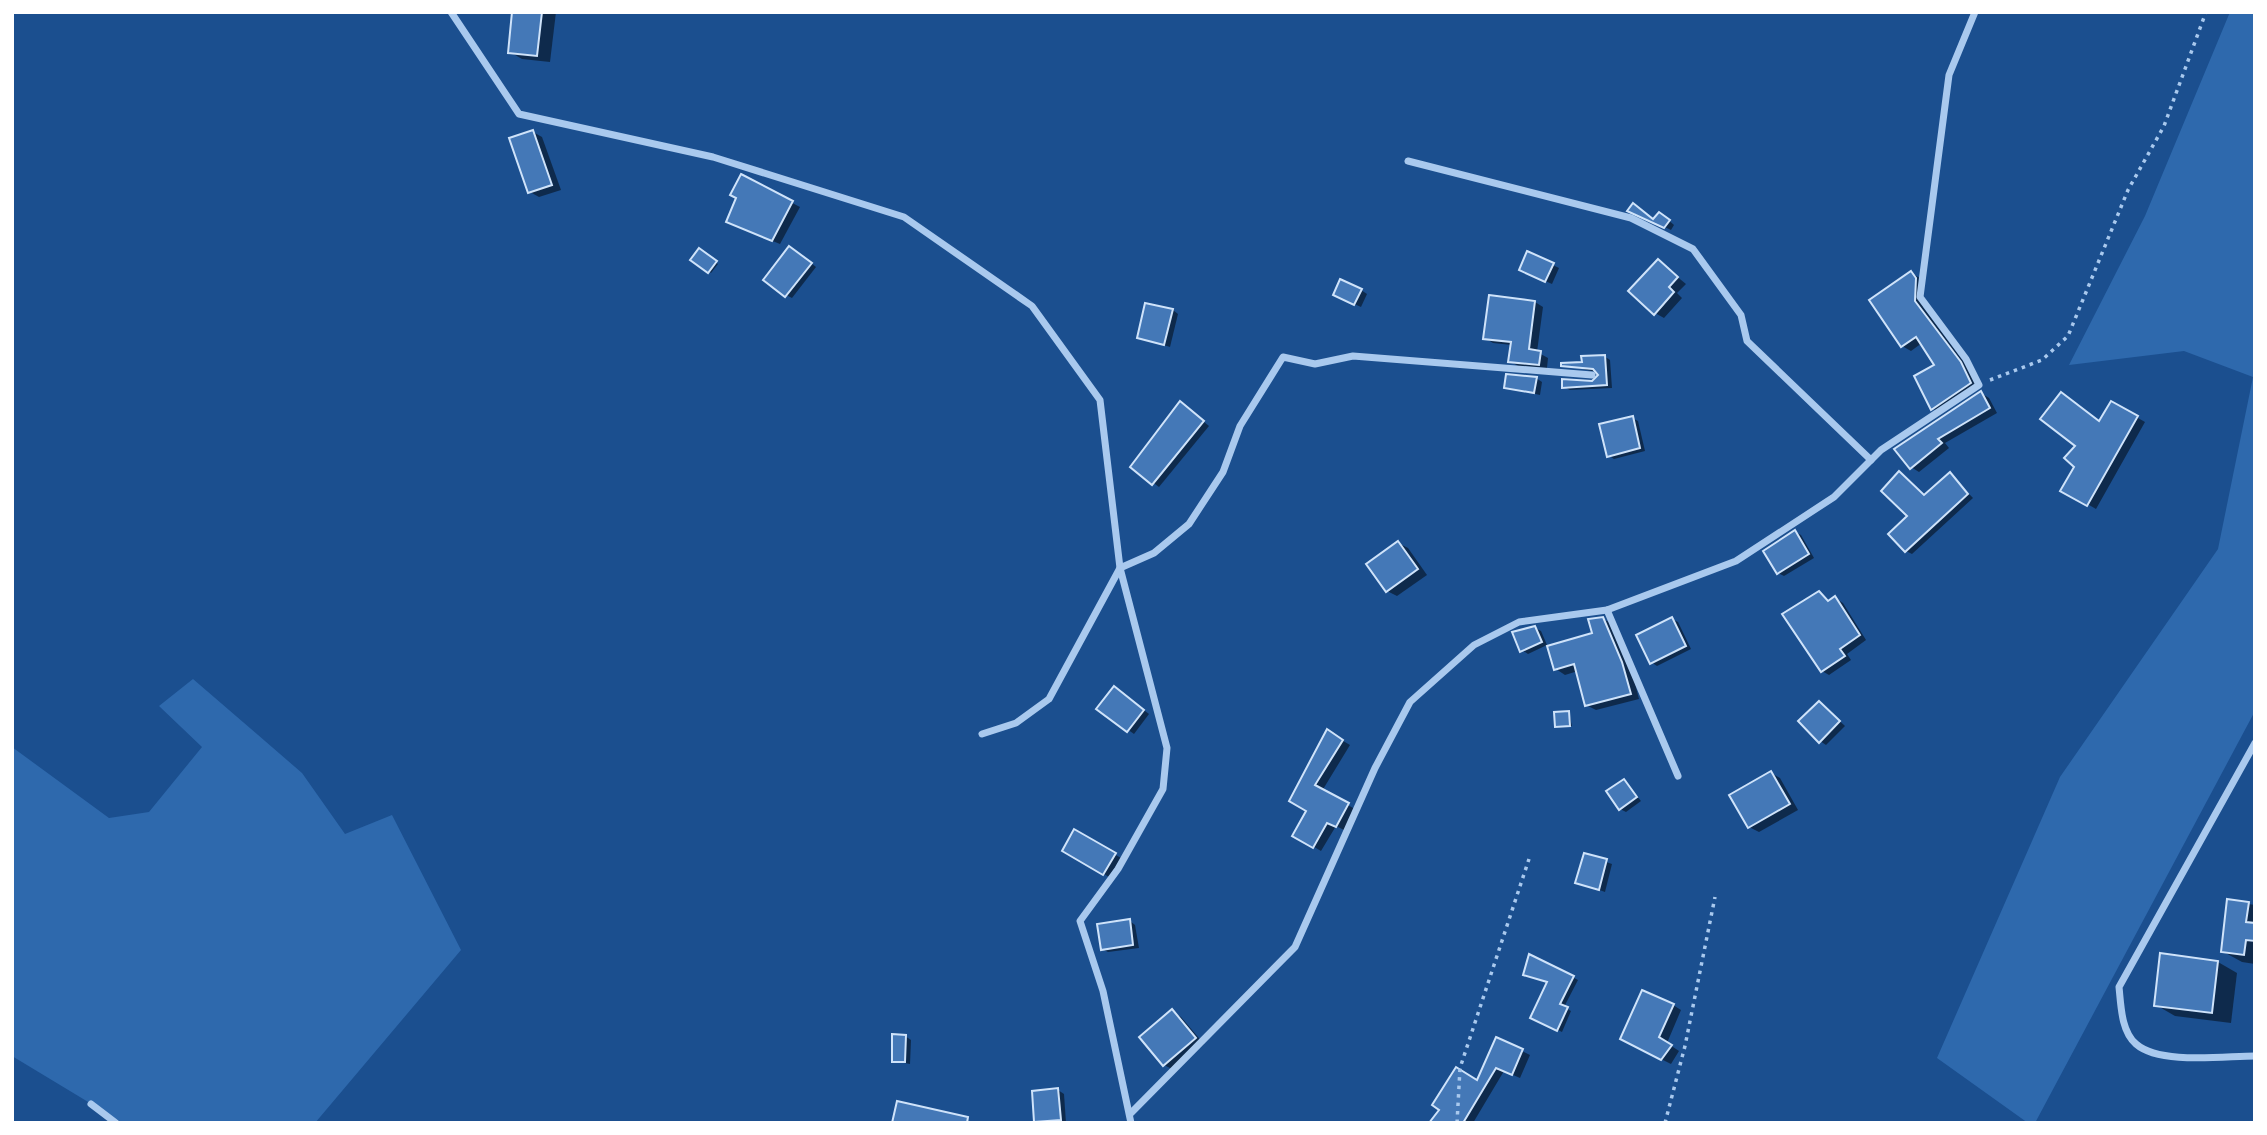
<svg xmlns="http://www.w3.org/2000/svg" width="2267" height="1135" viewBox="0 0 2267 1135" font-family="Raleway,sans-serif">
	<rect width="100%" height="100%" fill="#1b4f8f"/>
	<!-- green -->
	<g fill="#2e69ad">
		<polygon points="2230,12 2255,12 2255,711 2035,1123 2028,1123 1937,1058 2060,777 2218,549 2253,377 2184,351 2069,365 2145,216"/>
		<polygon points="193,679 302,773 345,834 392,815 461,950 315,1123 123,1123 12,1056 12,747 109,818 149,812 202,747 159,706"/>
	</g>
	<!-- shadow -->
	<g fill="#0007">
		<polygon points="514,12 556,12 550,62 522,59 510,52"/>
		<polygon points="533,132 542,137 561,190 539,197 530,192"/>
		<polygon points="742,177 800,207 780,244 735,226"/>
		<polygon points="1635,213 1654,221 1665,217 1674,225 1671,230"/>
		<polygon points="699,251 718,264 711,273 693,259"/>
		<polygon points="796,251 816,267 792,298 786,295"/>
		<polygon points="1528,253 1559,268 1552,284 1527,273"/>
		<polygon points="1658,261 1686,284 1677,293 1682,298 1664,318 1655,313"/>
		<polygon points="1911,273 1920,278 1923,307 1969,369 1979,388 1941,413 1932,408 1936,366 1922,343 1911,351 1902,346"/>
		<polygon points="1361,290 1367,294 1361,307 1341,298"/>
		<polygon points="1535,302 1543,307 1537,352 1548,358 1547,368 1518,366 1510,361 1512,345 1493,343 1485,338"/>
		<polygon points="1173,310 1178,314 1170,347 1139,337"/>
		<polygon points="1604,356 1610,360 1612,388 1570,390 1564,387 1563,380 1599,381 1597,372 1563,365 1584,364"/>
		<polygon points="1536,378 1542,382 1540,395 1505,387"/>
		<polygon points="1981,393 1989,398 1997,413 1945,443 1949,448 1919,472 1911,467"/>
		<polygon points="2062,394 2101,423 2112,403 2145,422 2096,509 2063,490 2076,466 2077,446"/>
		<polygon points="1186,407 1209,426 1159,487 1132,467"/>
		<polygon points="1632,418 1638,421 1645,451 1614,459 1608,455"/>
		<polygon points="1900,474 1925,496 1950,474 1973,498 1912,554 1906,551 1909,516"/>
		<polygon points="1795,532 1801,535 1814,558 1784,576 1778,573"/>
		<polygon points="1398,543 1408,548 1427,575 1397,596 1387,591"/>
		<polygon points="1819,593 1830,602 1835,598 1843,603 1866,640 1847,654 1851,660 1829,675 1822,671"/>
		<polygon points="1603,619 1613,624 1631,668 1639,699 1596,710 1586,705 1578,671 1565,675 1556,669 1594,634"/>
		<polygon points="1672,619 1678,622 1691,649 1657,666 1651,662"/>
		<polygon points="1535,628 1541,631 1547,645 1528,654 1522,650"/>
		<polygon points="1120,692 1149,714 1134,734 1099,709"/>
		<polygon points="1820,703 1845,726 1826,745 1820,741"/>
		<polygon points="1569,713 1572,726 1557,726"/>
		<polygon points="1328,732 1350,745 1322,791 1355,809 1344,830 1336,826 1321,851 1294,835 1309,811"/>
		<polygon points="1771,773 1780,778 1798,810 1759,832 1749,827"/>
		<polygon points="1624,781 1641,801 1626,812 1620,809"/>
		<polygon points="1075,831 1121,858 1109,877 1064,850"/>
		<polygon points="1585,855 1612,864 1605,892 1577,882"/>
		<polygon points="2229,901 2255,905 2255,964 2242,962 2222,951"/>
		<polygon points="1130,921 1135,925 1139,948 1108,952 1102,949"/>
		<polygon points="1531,956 1578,980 1564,1007 1571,1011 1562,1032 1537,1020 1549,982"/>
		<polygon points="2218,962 2237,973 2231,1023 2175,1016 2156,1005"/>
		<polygon points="1673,1005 1681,1010 1667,1043 1679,1051 1671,1064 1631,1044"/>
		<polygon points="1172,1011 1181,1017 1204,1044 1174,1070 1164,1065"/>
		<polygon points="905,1036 911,1040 910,1064 894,1061"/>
		<polygon points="1497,1039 1530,1055 1520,1078 1504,1071 1473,1123 1432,1123 1478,1082"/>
		<polygon points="1058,1090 1064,1094 1066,1123 1036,1121"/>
	</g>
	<!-- building -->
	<g fill="#4478b7" stroke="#cfe3fa" stroke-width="2">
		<polygon points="512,12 542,12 537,56 508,53"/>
		<polygon points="533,130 552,185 528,193 509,138"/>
		<polygon points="741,174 793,201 772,241 726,222 736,198 730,195"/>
		<polygon points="1633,203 1653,219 1659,212 1670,220 1664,228 1627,211"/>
		<polygon points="789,246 812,263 785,297 763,280"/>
		<polygon points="699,248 717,261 708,273 690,260"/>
		<polygon points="1527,251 1554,263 1545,282 1519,270"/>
		<polygon points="1658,259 1678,277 1669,287 1674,292 1654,315 1628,291"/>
		<polygon points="1911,271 1916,278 1915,301 1961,362 1971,383 1931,410 1914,376 1934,365 1916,337 1901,347 1869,300"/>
		<polygon points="1340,279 1362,289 1354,305 1333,295"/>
		<polygon points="1489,295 1535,301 1529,349 1541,351 1539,365 1508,362 1511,342 1483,339"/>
		<polygon points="1145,303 1173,309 1164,345 1137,338"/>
		<polygon points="1605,355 1607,385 1562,388 1562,379 1592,381 1598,375 1593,369 1561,366 1561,363 1582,362 1581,356"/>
		<polygon points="1506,374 1537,377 1534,393 1504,388"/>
		<polygon points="1981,391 1990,408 1938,439 1942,443 1910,469 1894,449"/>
		<polygon points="2061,392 2099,421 2111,401 2138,416 2087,506 2060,491 2074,467 2064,458 2075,446 2040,419"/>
		<polygon points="1180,401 1204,421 1152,485 1130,467"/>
		<polygon points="1633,416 1640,448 1607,457 1599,424"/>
		<polygon points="1899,471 1924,495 1950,472 1968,494 1905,552 1888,534 1907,516 1881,491"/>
		<polygon points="1795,530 1809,554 1777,574 1763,551"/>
		<polygon points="1398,541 1418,569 1386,592 1366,564"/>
		<polygon points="1819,591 1828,601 1835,596 1860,635 1840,649 1845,656 1821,672 1782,614"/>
		<polygon points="1603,617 1622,662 1631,694 1585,706 1574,664 1554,670 1547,646 1592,633 1588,619"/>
		<polygon points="1672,617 1686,646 1650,664 1636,635"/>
		<polygon points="1535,626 1542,642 1520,652 1512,632"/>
		<polygon points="1114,686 1144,710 1127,732 1096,709"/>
		<polygon points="1819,701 1840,721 1819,743 1798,721"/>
		<polygon points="1569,711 1570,726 1555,727 1554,712"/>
		<polygon points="1327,729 1343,740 1315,785 1349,803 1336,827 1327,823 1313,848 1292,836 1306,811 1289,801"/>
		<polygon points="1771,771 1790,804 1748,828 1729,795"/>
		<polygon points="1624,779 1637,797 1619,810 1606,791"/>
		<polygon points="1074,829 1116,853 1103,875 1062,851"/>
		<polygon points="1584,853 1607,859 1599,890 1575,883"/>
		<polygon points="2227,899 2249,902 2246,922 2255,923 2255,941 2246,940 2244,955 2221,952"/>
		<polygon points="1130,919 1133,945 1101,950 1097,924"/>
		<polygon points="2160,953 2218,961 2212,1013 2154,1006"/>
		<polygon points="1529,954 1574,976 1560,1004 1568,1007 1557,1031 1530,1018 1547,982 1523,975"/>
		<polygon points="1642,990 1674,1004 1659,1037 1672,1045 1661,1060 1620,1039"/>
		<polygon points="1172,1009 1196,1038 1163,1066 1139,1037"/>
		<polygon points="892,1034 906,1035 905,1062 892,1062"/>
		<polygon points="1496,1037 1523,1049 1512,1075 1496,1068 1463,1123 1429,1123 1439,1110 1432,1105 1456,1067 1477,1080"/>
		<polygon points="1058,1088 1061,1120 1034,1122 1032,1091"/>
		<polygon points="897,1101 968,1117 967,1123 892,1123"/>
	</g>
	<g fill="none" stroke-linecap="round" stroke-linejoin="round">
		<!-- path -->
		<g stroke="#a9c9ee" stroke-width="3.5" stroke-dasharray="3.5 5" stroke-linecap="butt">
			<polyline points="1990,380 2042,360 2068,336 2128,190 2164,126 2206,12"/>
			<polyline points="1457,1123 1460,1068 1529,859"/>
			<polyline points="1665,1123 1685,1046 1715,897"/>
		</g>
		<!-- minor -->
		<g stroke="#a9c9ee" stroke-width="7">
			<polyline points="451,12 519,114 713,157 904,217 1032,306 1100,400 1120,568 1167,748 1163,789 1118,869 1080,921 1103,991 1131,1123"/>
			<polyline points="1408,161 1631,218 1693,249 1741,315 1747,341 1871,460"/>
			<polyline points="1607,610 1678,776"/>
			<polyline points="982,734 1016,723 1049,699 1120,568 1154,553 1189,524 1223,472 1240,426 1283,357 1315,364 1353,356 1592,375"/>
			<path d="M 2255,743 L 2119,987 C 2121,1005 2121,1031 2136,1044 C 2160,1065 2224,1056 2255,1056"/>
			<polyline points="91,1104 116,1123"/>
			<polyline points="1131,1113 1295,947 1375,768 1410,702 1474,645 1519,622 1607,610 1736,561 1834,497 1881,450 1979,385 1966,359 1920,297 1949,75 1975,12"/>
		</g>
	</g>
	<!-- border -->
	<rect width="2267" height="1135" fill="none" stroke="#ffffff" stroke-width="28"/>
</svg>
